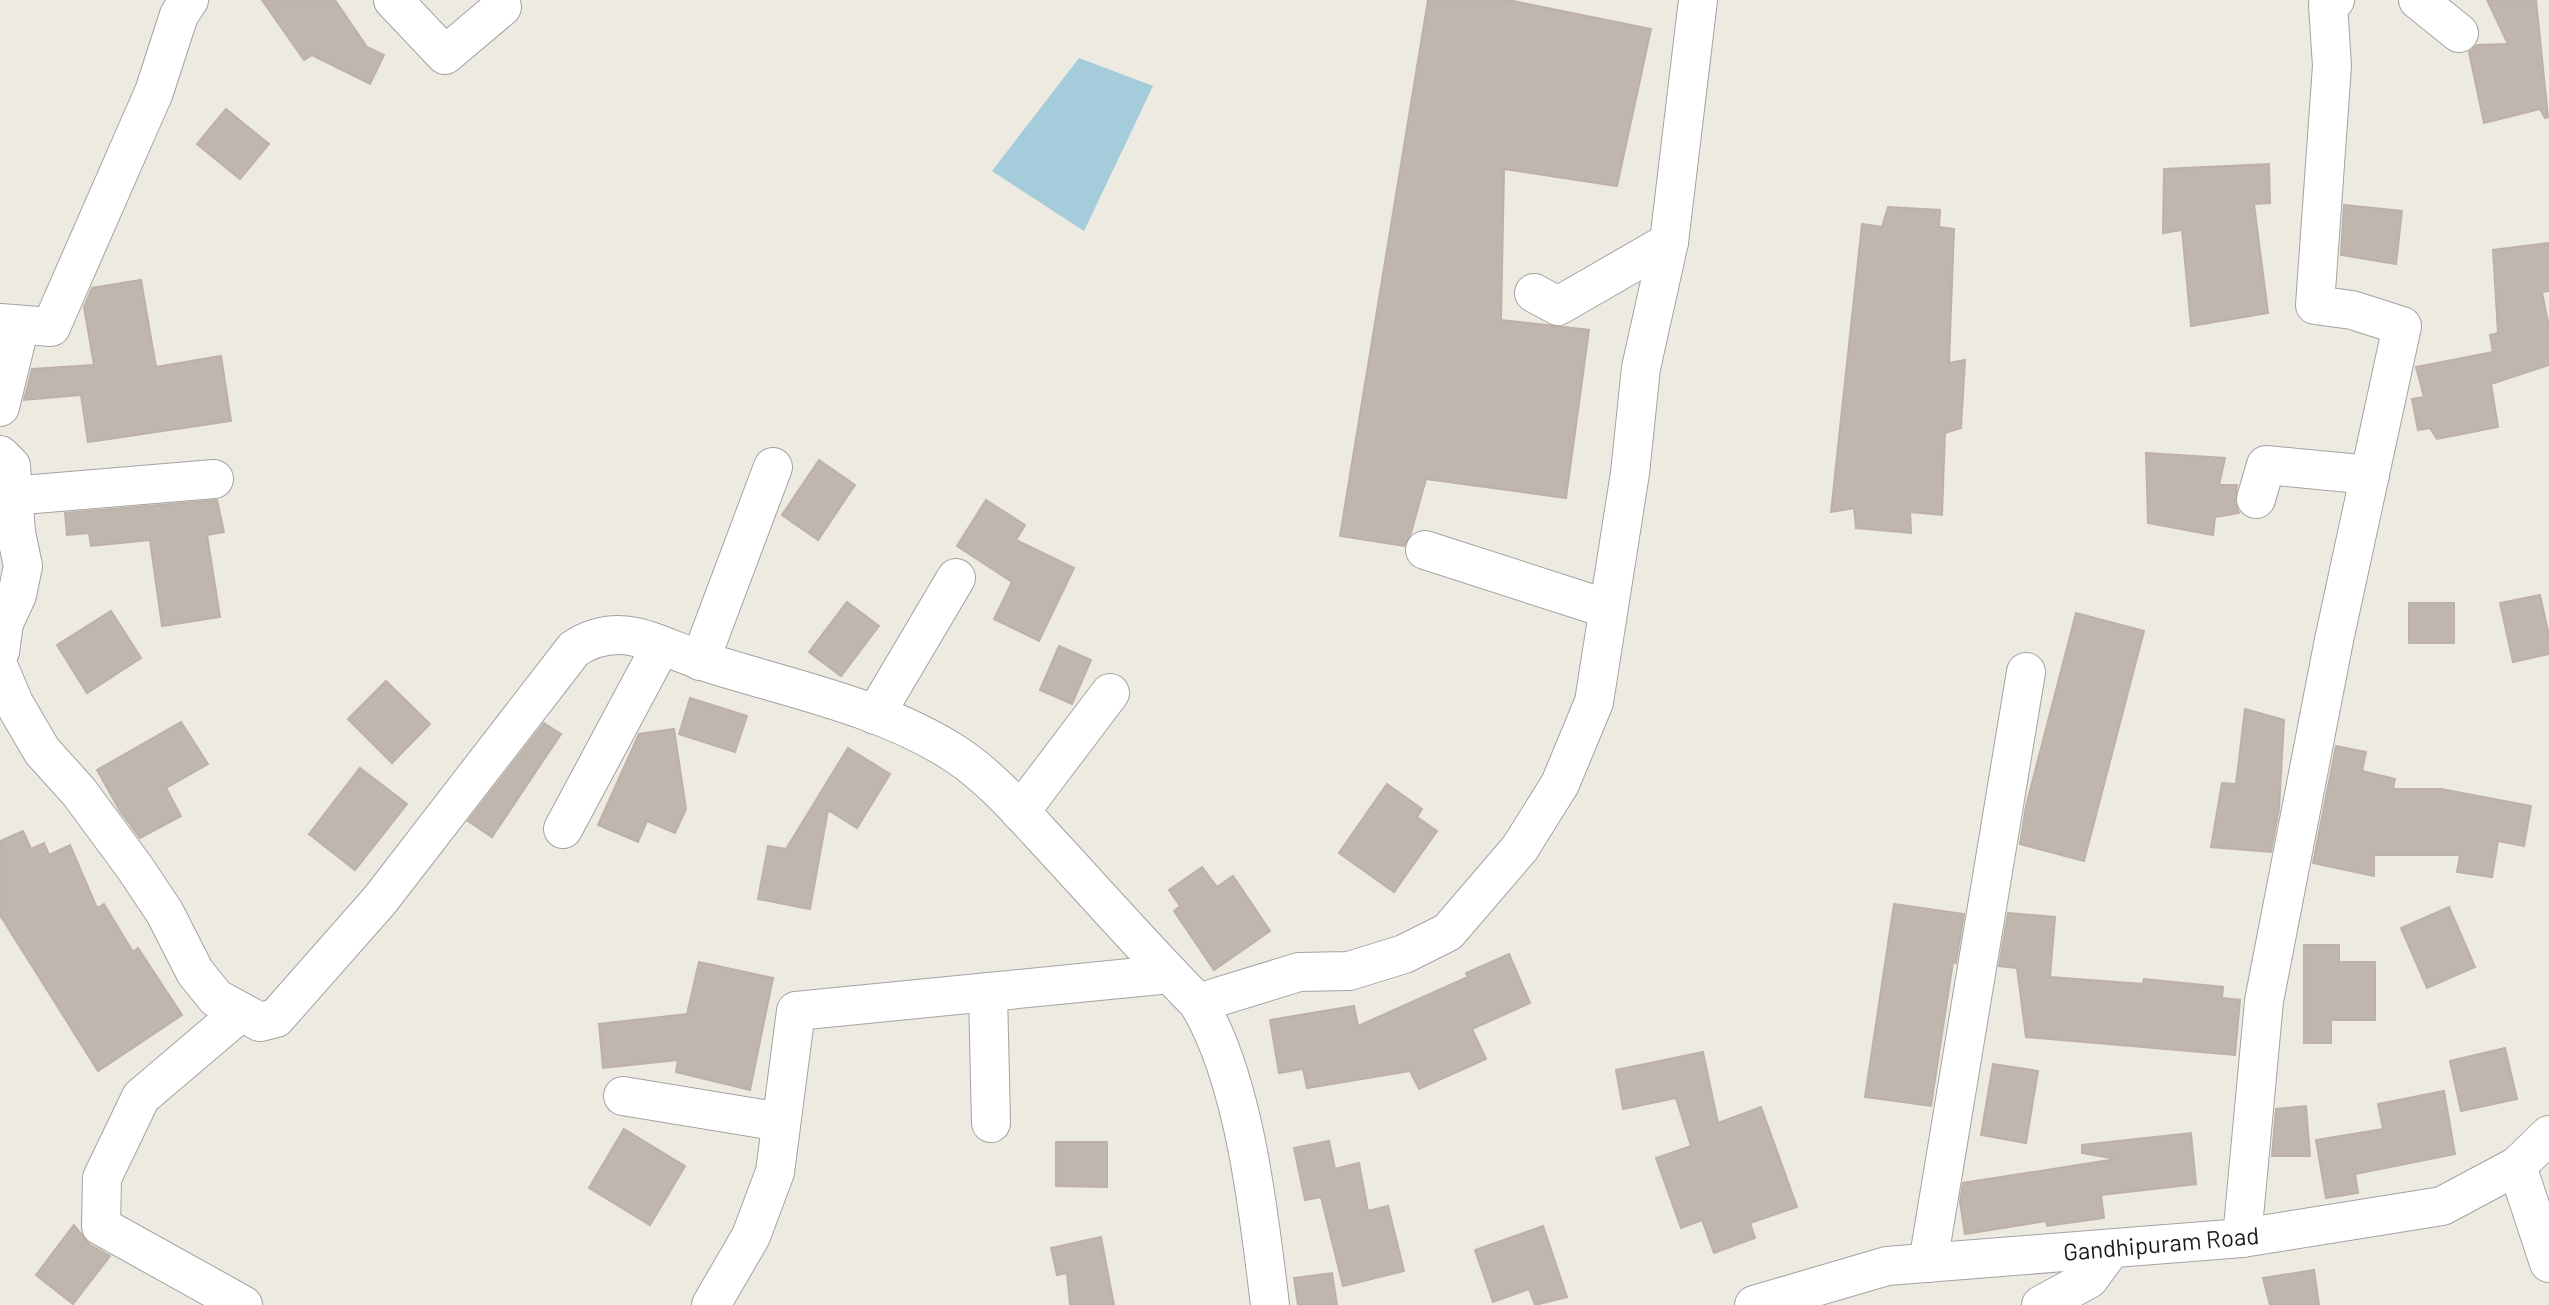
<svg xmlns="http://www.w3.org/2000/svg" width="2549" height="1305" viewBox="0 0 2549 1305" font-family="Barlow,sans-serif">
	<rect width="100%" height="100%" fill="#edeae2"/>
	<!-- water -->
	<polygon fill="#a4ccda" points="1079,58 1153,86 1084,231 992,171"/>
	<!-- building -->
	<g fill="#beb6af" stroke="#beb1a5" stroke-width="2">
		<polygon points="262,0 335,0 367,47 384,55 370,84 312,55 304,60"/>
		<polygon points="1428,0 1508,0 1651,29 1617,186 1504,169 1501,320 1589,330 1566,498 1426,479 1411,533 1404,546 1340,536"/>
		<polygon points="2487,0 2536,0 2548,117 2545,118 2540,109 2484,123 2469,52 2477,45 2508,44"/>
		<polygon points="226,109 269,144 240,179 197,144"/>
		<polygon points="2269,164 2270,203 2254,204 2268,313 2191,326 2182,230 2163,233 2164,169"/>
		<polygon points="2344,205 2402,211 2396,264 2341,255"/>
		<polygon points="1888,207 1940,210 1939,227 1954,229 1949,363 1965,360 1961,428 1945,433 1942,515 1910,512 1911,533 1856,528 1854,508 1831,512 1862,224 1882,227"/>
		<polygon points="2549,243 2549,291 2542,292 2549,327 2549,365 2491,384 2498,427 2437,439 2430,428 2418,430 2412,399 2424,397 2416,367 2493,352 2490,335 2498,333 2493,250"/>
		<polygon points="141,280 156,367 221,356 231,421 88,442 81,395 24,400 32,369 94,365 84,307 92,288"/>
		<polygon points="2146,453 2225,458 2219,485 2237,485 2235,503 2239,513 2215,517 2213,535 2148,523"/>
		<polygon points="819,460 855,485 818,540 782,515"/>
		<polygon points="217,500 224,532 207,535 220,617 162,626 150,540 91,546 89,533 67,535 65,513"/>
		<polygon points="986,500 1025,525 1016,540 1074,568 1039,641 994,619 1012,582 957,546"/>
		<polygon points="2540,595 2549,636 2549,654 2513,662 2500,603"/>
		<polygon points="847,602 879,626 841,676 809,652"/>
		<rect x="2409" y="603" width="45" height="40"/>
		<polygon points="111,611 141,658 87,693 57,645"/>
		<polygon points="2076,613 2144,631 2084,861 2020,844 2026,806"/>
		<polygon points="1059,646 1091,660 1072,704 1040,690"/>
		<polygon points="386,681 430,724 392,763 348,719"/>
		<polygon points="690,698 747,716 735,752 679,734"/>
		<polygon points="2245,709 2284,720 2279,809 2271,852 2211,847 2222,783 2236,784"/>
		<polygon points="181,722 208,764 166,788 181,816 140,838 120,811 97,770"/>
		<polygon points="544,723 561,734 492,837 468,821"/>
		<polygon points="674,729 686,809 675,833 647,821 638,842 598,825 639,734"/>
		<polygon points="2336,746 2366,752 2362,771 2395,779 2393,789 2441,789 2531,806 2524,846 2498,841 2492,877 2457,872 2460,855 2374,855 2374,876 2313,863"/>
		<polygon points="848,748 890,774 857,828 828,810 810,909 758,899 768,846 786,849"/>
		<polygon points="360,768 407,804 355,870 309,834"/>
		<polygon points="1387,784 1422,809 1417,817 1437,831 1394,892 1339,853"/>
		<polygon points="23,831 31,849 44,843 49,855 70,845 97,908 104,904 133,952 138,948 182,1015 98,1071 0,915 0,841"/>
		<polygon points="1202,867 1217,887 1233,876 1270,931 1214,970 1174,911 1180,906 1169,890"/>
		<polygon points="1894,904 1964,914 1956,963 1953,962 1931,1106 1865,1097"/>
		<polygon points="2449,907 2475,967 2427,988 2401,928"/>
		<polygon points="2008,913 2055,917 2050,977 2143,984 2144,979 2223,987 2222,998 2240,1000 2235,1055 2026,1037 2017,968 1999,966"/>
		<polygon points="2304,945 2339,945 2339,962 2375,962 2375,1020 2331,1020 2331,1043 2304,1043"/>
		<polygon points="1509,954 1530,1003 1472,1029 1486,1059 1419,1089 1410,1071 1307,1088 1303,1069 1279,1073 1270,1020 1354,1006 1358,1026 1468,977 1466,973"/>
		<polygon points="699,962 773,978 750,1090 676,1072 678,1060 603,1068 599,1024 687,1014"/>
		<polygon points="2505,1048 2517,1099 2461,1111 2450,1061"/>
		<polygon points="1703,1052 1718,1123 1761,1107 1797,1207 1750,1223 1755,1238 1714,1253 1702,1220 1681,1228 1656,1158 1691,1146 1676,1098 1623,1109 1616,1070"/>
		<polygon points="1993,1064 2038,1071 2026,1143 1981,1135"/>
		<polygon points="2444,1091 2455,1154 2355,1174 2358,1193 2326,1198 2316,1140 2383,1129 2378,1104"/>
		<polygon points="2306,1106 2310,1156 2272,1156 2276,1109"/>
		<polygon points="624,1129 685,1166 650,1225 589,1188"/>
		<polygon points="2191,1133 2196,1184 2101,1195 2104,1218 2047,1226 2046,1221 1965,1234 1960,1202 1963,1183 2116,1159 2082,1153 2082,1145"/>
		<polygon points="1329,1141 1335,1169 1359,1163 1368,1211 1388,1206 1404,1271 1343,1286 1321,1197 1305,1200 1294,1148"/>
		<polygon points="1056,1142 1107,1142 1107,1187 1056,1186"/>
		<polygon points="74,1225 90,1245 110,1256 73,1304 36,1275"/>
		<polygon points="1543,1226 1567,1297 1535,1305 1529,1289 1493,1302 1475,1250"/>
		<polygon points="1101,1237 1114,1305 1070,1305 1067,1273 1057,1275 1051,1248"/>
		<polygon points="2314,1270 2319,1305 2270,1305 2263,1278"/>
		<polygon points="1332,1273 1337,1305 1298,1305 1294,1278"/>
	</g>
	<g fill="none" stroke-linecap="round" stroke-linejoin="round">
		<defs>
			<g id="minor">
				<polyline points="393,0 445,55 502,7"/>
				<polyline points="2418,0 2459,33"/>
				<polyline points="1534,293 1558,306 1669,242"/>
				<polyline points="0,323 51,327 154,92 179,15 189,0"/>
				<polyline points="0,407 20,325"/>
				<polyline points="0,455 11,466 16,533 23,566 17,595 4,623 0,652"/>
				<polyline points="11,496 214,479"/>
				<polyline points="2256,499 2266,465 2370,475"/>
				<polyline points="1425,550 1608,609"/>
				<polyline points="700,661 773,467"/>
				<path d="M 0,670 L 14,703 L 42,751 L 79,792 L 135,868 L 165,913 L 195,972 L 216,998 L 260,1022 L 276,1018 L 380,900 L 574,649 C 623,617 659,648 709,663 C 791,689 884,707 957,755 C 993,779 1024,816 1053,847 C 1101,899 1148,952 1198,1003 C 1245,1080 1259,1215 1270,1305"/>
				<polyline points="875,715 956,578"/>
				<polyline points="1020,812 1110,693"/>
				<polyline points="563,829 661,646"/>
				<polyline points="988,992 991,1123"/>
				<polyline points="1198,1003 1299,972 1349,971 1404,954 1448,932 1520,848 1560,784 1594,702 1630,473 1641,368 1669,242 1698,0"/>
				<polyline points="241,1012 141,1097 102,1178 101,1226 243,1305"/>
				<polyline points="623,1096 781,1122"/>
				<polyline points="2517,1166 2549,1263"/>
				<polyline points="2242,1238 2264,1001 2334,640 2402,326 2352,310 2315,305 2332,66 2328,5 2335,0"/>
				<polyline points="1928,1263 2026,672"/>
				<polyline points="711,1305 751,1236 775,1172 796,1011 1170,974"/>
				<polyline points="1754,1305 1887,1266 2242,1238 2442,1206 2517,1166 2549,1135"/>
				<polyline points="2041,1305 2089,1279 2111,1249"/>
			</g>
		</defs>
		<!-- minor casing -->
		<use href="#minor" stroke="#a3a3a3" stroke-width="40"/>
		<!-- minor -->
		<use href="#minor" stroke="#fff" stroke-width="38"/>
	</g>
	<g text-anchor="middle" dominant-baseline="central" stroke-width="5" stroke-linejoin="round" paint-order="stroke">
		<!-- street labels -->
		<g font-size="24" fill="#1c1c1c" stroke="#fff">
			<text transform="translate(2161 1243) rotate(-5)">Gandhipuram Road</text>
		</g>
	</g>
</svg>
